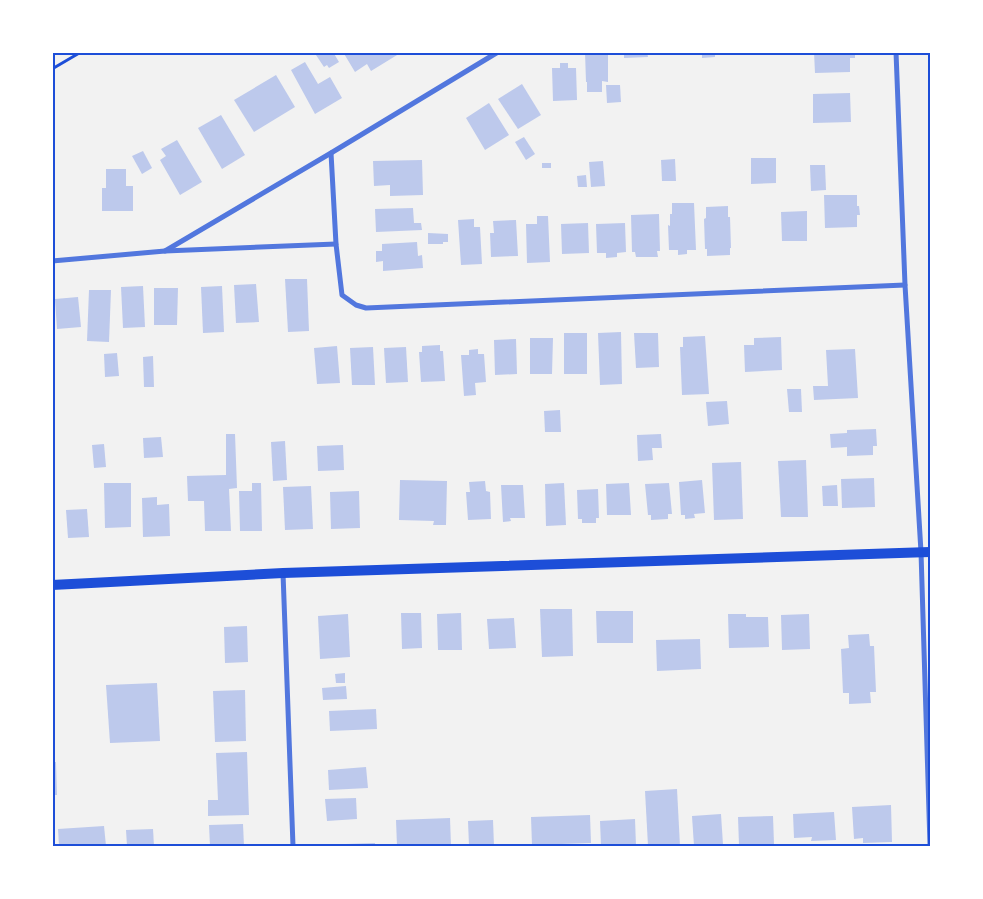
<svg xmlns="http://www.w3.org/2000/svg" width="983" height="899" viewBox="0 0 983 899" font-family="Commissioner,sans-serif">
	<rect width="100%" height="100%" fill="#f2f2f2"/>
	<!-- building -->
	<g fill="#bdc9ec">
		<polygon points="314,52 333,52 339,62 329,68 327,65 324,67"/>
		<polygon points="343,52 402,52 371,71 367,64 355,72"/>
		<polygon points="585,52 608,52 608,82 602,81 602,92 587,92 587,82 586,82"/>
		<polygon points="624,52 647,52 648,57 624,58"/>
		<polygon points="702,52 715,52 715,57 702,58"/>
		<polygon points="814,52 855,52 855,58 850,58 850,72 815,73"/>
		<polygon points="305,62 318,84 330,77 342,98 315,114 291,70"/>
		<polygon points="560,63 568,63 568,68 576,68 577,100 553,101 552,68 560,68"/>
		<polygon points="276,75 295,107 254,132 234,100"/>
		<polygon points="522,84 541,115 518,129 498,99"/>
		<polygon points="606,85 620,85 621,102 607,103"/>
		<polygon points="850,93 851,122 813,123 813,94"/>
		<polygon points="489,103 509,135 485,150 466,118"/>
		<polygon points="221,115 245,155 222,169 198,128"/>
		<polygon points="524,137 535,154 526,160 515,142"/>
		<polygon points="177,140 202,182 180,195 160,160 166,156 161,149"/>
		<polygon points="143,151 152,168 142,174 132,156"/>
		<polygon points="751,158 776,158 776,183 751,184"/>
		<polygon points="675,159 676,181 662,181 661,160"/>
		<polygon points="422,160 423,195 390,196 390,185 374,186 373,161"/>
		<polygon points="603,161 605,186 591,187 589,162"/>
		<rect x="542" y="163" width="9" height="5"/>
		<polygon points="810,165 825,165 826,190 811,191"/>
		<polygon points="106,169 126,169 126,186 133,186 133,211 102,211 102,188 106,188"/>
		<polygon points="586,175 587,187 578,187 577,176"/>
		<polygon points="824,195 857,195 857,206 859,206 860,215 857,215 857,227 825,228"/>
		<polygon points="672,203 694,203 696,250 687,250 687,254 678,255 678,250 669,250 668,225 670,226 670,214 672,214"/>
		<polygon points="728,206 728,217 730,217 731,248 730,248 730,255 707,256 707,249 705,249 704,219 706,218 706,207"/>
		<polygon points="413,208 414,223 421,223 422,230 376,232 375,209"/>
		<polygon points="807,211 807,241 782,241 781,212"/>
		<polygon points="659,214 660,251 657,251 658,257 636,257 635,252 632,252 631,215"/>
		<polygon points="537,216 548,216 550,262 527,263 526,224 537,224"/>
		<polygon points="474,219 474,227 480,227 482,264 461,265 458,220"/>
		<polygon points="516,220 518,256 491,257 490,233 494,233 493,221"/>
		<polygon points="588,223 589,253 562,254 561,224"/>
		<polygon points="625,223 626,252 617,253 617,257 606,258 606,253 597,253 596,224"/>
		<polygon points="428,233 448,234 448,242 443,242 443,244 428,244"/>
		<polygon points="417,242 418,256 422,255 423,268 383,271 383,261 376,262 376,251 382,251 382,244"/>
		<polygon points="285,279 307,279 309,331 288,332"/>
		<polygon points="256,284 259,322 236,323 234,285"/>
		<polygon points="143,286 145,327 123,328 121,287"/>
		<polygon points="222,286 224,332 203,333 201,287"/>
		<polygon points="154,288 178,288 177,325 154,325"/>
		<polygon points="89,290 111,290 109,342 87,341"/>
		<polygon points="78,297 81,327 57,329 55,299"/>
		<polygon points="621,332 622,384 600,385 598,333"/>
		<rect x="564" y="333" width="23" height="41"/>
		<polygon points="634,333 658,333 659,367 636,368"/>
		<polygon points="705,336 709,394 682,395 680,347 683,347 683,337"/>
		<polygon points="781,337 782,370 745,372 744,345 754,345 754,338"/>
		<polygon points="530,338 553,338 552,374 530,374"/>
		<polygon points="516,339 517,374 495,375 494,340"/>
		<polygon points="440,345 440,351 443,351 445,381 421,382 419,352 422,352 422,346"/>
		<polygon points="337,346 340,383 317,384 314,348"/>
		<polygon points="373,347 375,385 352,385 350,348"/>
		<polygon points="406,347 408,382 386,383 384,348"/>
		<polygon points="478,349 478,354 484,354 486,382 475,383 476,395 464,396 461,355 469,355 469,350"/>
		<polygon points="855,349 858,398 814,400 813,386 828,386 826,350"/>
		<polygon points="117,353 119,376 105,377 104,354"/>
		<polygon points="153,356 154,387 144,387 143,357"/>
		<polygon points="787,389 801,389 802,412 789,412"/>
		<polygon points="727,401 729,424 708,426 706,402"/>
		<polygon points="560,410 561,432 545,432 544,411"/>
		<polygon points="876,429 877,446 873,446 873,455 847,456 847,447 831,448 830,434 847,433 847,430"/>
		<polygon points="226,434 235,434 237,488 229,489 231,531 205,531 204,501 188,501 187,476 226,475"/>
		<polygon points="661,434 662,448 652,448 653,460 638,461 637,435"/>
		<polygon points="161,437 163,457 144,458 143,438"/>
		<polygon points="285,441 287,480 273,481 271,442"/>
		<polygon points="104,444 106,467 94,468 92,445"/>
		<polygon points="343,445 344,470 318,471 317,446"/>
		<polygon points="806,460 808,517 781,517 778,461"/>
		<polygon points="741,462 743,519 714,520 712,463"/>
		<polygon points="874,478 875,507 842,508 841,479"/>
		<polygon points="400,480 447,481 446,525 433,525 434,521 399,520"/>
		<polygon points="702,480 705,513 694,514 695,518 685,519 685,515 681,515 679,482"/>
		<polygon points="485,481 486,491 490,492 491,519 468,520 466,492 470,492 469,482"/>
		<polygon points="104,483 131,483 131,527 105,528"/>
		<polygon points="252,483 261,483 262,531 240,531 239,491 252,491"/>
		<polygon points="564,483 566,525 546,526 545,484"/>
		<polygon points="629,483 631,515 607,515 606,484"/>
		<polygon points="669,483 672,514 668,514 668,519 651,520 651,515 648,515 645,484"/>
		<polygon points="501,485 523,485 525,518 510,518 511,521 503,522"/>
		<polygon points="837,485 838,506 823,506 822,486"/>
		<polygon points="311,486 313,529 285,530 283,487"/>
		<polygon points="598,489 599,518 596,518 596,523 582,523 582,519 578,519 577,490"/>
		<polygon points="359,491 360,528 331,529 330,492"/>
		<polygon points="157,497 157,505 169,504 170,536 143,537 142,498"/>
		<polygon points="87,509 89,537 68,538 66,510"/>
		<polygon points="540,609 572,609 573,656 542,657"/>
		<polygon points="596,611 633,611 633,643 597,643"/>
		<polygon points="401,613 421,613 422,648 402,649"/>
		<polygon points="461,613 462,650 438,650 437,614"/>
		<polygon points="348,614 350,657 320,659 318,616"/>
		<polygon points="728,614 746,614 746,617 768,617 769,647 729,648"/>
		<polygon points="809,614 810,649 782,650 781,615"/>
		<polygon points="514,618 516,648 489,649 487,619"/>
		<polygon points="247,626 248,662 225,663 224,627"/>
		<polygon points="869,634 870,646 874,646 876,692 870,692 871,703 849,704 849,693 843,693 841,649 849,648 848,635"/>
		<polygon points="700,639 701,669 657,671 656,640"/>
		<polygon points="345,673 345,683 336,683 335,674"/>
		<polygon points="157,683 160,741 110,743 106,685"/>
		<polygon points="346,686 347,699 323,700 322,688"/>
		<polygon points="245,690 246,741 215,742 213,691"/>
		<polygon points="376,709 377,729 330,731 329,711"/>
		<polygon points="247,752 249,815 208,816 208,800 218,800 216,753"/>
		<polygon points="52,762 56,762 57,795 52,795"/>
		<polygon points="366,767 368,788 329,790 328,770"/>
		<polygon points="677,789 680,846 648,846 645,791"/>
		<polygon points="356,798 357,819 327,821 325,799"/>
		<polygon points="891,805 892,842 863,843 863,838 854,839 852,807"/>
		<polygon points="834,812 836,840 811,841 812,837 794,838 793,814"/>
		<polygon points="721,814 723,845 694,846 692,816"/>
		<polygon points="590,815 591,843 532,845 531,817"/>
		<polygon points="773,816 774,844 739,845 738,817"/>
		<polygon points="450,818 451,846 397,846 396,820"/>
		<polygon points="635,819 636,846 601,846 600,821"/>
		<polygon points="493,820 494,846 469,846 468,821"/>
		<polygon points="243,824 244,846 210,846 209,825"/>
		<polygon points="104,826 106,846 59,846 58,829"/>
		<polygon points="153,829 154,846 127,846 126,830"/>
		<polygon points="375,843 375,846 346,846 346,844"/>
	</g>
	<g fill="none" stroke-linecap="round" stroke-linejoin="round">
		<!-- path -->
		<polyline stroke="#1d4ed8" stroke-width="3" points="52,69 81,52"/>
		<!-- minor -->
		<g stroke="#5277de" stroke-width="5">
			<polyline points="896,52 905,285 921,552 930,845"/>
			<polyline points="331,153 336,244 342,295 356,305 366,308 905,285"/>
			<polyline points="165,251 331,153 498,52"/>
			<polyline points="52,261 165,251 336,244"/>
			<polyline points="283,573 293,846"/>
		</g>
		<!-- secondary -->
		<polyline stroke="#1d4ed8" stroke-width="10" points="52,585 283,573 930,552"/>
	</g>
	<!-- border -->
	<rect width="983" height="899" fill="none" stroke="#ffffff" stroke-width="108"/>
	<rect x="54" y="54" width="875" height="791" fill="none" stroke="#1d4ed8" stroke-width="2"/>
</svg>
